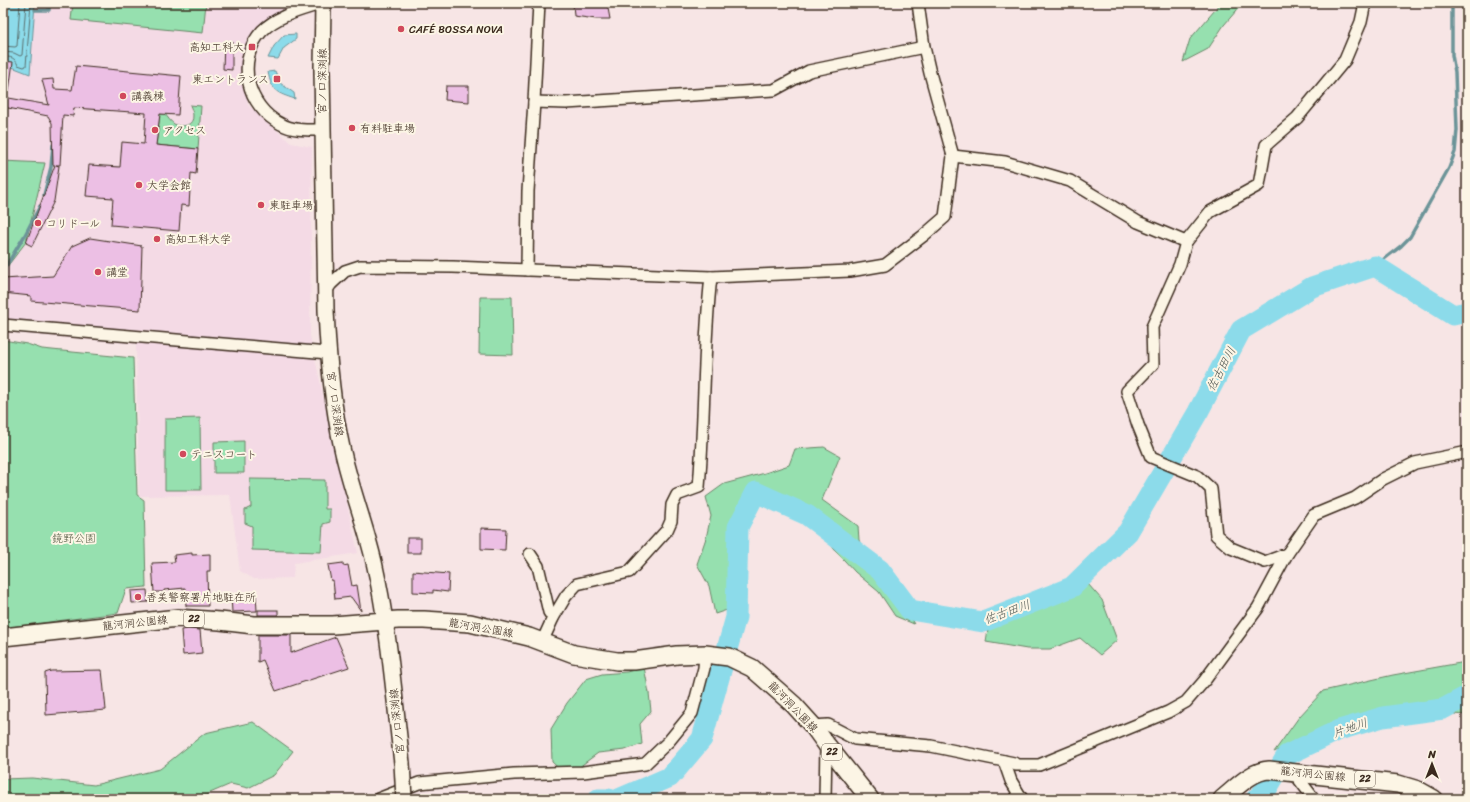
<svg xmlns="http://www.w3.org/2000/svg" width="1470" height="802" viewBox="0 0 1470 802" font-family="Sriracha,'Klee One',sans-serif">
	<rect width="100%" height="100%" fill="#f7e5e5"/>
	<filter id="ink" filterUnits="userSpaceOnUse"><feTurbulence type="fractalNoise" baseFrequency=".025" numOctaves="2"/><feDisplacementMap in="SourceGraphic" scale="8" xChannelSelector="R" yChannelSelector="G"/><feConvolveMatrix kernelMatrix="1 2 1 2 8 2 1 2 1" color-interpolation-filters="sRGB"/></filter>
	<g filter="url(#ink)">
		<!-- built -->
		<polygon fill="#f4dae5" points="3,3 307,3 263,23 242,53 248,105 291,143 312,147 310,336 358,553 294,563 293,578 254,579 240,571 230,495 139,496 136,344 3,332"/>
		<!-- green -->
		<g fill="#96e0af" stroke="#688566">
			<polygon points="73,3 206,3 203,33 71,20"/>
			<polygon points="1221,3 1243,3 1224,25 1208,49 1183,62 1190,39"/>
			<path d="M 190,105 L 201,106 L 198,149 L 156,145 L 160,114 L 165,114 C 168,118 171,122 174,124 C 182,128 194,126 193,115 C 193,112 191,108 190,105 Z"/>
			<polygon points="3,161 45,163 26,242 3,272"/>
			<polygon points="480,297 512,297 513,355 479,354"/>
			<polygon points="3,340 27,344 42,349 133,358 137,495 144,500 146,587 126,589 118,613 3,628"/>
			<polygon points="200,418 201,490 165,490 165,419"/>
			<polygon points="244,441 244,473 214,473 214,442"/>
			<path d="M 824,447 L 840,456 L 822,500 L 858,526 L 859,540 L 867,559 L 879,578 L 899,601 L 914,624 L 895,616 L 879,592 L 855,572 L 834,549 L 822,531 L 795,512 L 772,499 L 752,499 C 738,523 730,552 731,580 C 731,586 734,593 735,599 L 727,610 L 715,614 L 709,586 L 697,564 L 706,538 L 711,516 L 706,497 L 724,484 L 765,473 L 789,465 L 795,449 Z"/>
			<polygon points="250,479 325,480 325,509 330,509 330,522 323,524 321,552 252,550 252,526 245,523 245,510 251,507"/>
			<polygon points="1088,584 1102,600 1117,640 1100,655 1080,638 1050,649 1027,649 986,642 988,629 1008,614 1044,604"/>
			<polygon points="1467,660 1467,715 1400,710 1321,730 1274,752 1299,717 1323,691 1393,675 1460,663"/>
			<polygon points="644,667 649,693 651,711 640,724 642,744 625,750 598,753 567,776 552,762 551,729 567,703 586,679 602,674 627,672"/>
			<polygon points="253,722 293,751 274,775 248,788 231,784 196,799 3,799 3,779 32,778 94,785 160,769 205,733"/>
		</g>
		<!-- water -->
		<g fill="#8cdbea" stroke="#6c9498">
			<polygon points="3,3 35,3 30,74 12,67 12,62 3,61"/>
			<polygon points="296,34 296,39 284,48 278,59 268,58 274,46 284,35"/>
			<path d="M 275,71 L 280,83 L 294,93 L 295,99 C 277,93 272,92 268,72 Z"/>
		</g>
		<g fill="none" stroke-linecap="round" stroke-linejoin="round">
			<!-- shore -->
			<g stroke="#5b7170" stroke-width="1">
				<polyline points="3,46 15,47 17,46 20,3"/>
				<polyline points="3,52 14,53 20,56 22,55 26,3"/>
				<path d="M 3,57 C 12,57 14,57 18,65 L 24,67 L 26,66 L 31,3"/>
			</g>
			<!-- stream -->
			<g stroke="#6c9498" stroke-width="3.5">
				<polyline points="35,10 49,10 49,3"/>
				<polyline points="44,195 51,167 53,145"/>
				<polyline points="1375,266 1401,246 1410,237 1449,168 1455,152 1457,130 1455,72 1452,55 1452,3"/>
				<polyline points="3,271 25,235 40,206"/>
			</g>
			<!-- river -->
			<g stroke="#8cdbea" stroke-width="21">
				<polyline points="598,799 609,799"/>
				<polyline points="619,799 670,777 702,739 736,617 738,527 756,492 807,515 880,570 910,610 983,622 1072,587 1128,532 1198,412 1241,330 1312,287 1375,266 1453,315 1467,312"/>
				<polyline points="1256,799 1267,789 1287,755 1339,730 1383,717 1443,709 1467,696"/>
			</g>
		</g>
		<!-- building -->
		<g fill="#ecbfe4" stroke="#3b2a1e">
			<polygon points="573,3 607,3 610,19 596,19 574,16"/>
			<polygon points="224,42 232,42 232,70 223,69"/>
			<polygon points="3,61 13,62 9,91 3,91"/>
			<polygon points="76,66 181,76 178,115 160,114 156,145 198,149 196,174 191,173 189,206 181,205 179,231 111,225 113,198 86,196 89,165 120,167 122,142 144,144 146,113 74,108 73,116 63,115 60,165 56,165 59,166 54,201 32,246 26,243 55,165 53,165 52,123 48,116 3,107 3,97 49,105 42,80 53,79 54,89 72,90"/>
			<polygon points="446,86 469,86 469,102 445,100"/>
			<polygon points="90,238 142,246 140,310 31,301 31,296 3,293 3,279 53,276 72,246"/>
			<polygon points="481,528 506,529 505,550 481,549"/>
			<rect x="407" y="538" width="14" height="15"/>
			<polygon points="192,553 192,555 210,554 210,571 207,571 208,606 186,606 185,588 164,590 164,592 154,592 152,563 175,562 174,555"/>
			<polygon points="343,563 343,566 348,565 352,586 357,585 361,611 351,597 335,599 333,580 331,581 328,565"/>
			<polygon points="413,571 449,574 448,592 433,590 433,593 413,592"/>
			<polygon points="147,590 148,602 132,603 131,591"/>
			<polygon points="256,594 257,611 232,612 231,596"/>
			<rect x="258" y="610" width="20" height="5"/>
			<polygon points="188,629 200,630 202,653 183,655 181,630"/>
			<polygon points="258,635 291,635 291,653 336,637 349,667 276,691 263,660 258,662"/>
			<polygon points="102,670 106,710 46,715 45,673 51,671"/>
		</g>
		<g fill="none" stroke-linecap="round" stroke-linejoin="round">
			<defs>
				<g id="street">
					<path d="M 323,3 C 302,10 278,15 262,31 C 235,60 247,107 281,124 C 293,131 309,130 323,130"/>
					<polyline points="534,102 566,103 774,90 809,71 924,47"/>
					<polyline points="953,156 1005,162 1070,181 1138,222 1186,242"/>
					<polyline points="527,270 528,191 534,102 539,3"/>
					<polyline points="326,291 331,284 345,271 360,266 453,267 711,277 850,271 885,265 923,236 945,217 953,156 930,73 924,47 918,3"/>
					<polyline points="3,325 328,353"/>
					<polyline points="530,554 538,566 549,612 553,618"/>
					<polyline points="1287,554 1265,562 1231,548 1216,535 1211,489 1197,476 1151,457 1138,425 1127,391 1153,364 1152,327 1180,264 1186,242 1210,212 1259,185 1266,145 1297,118 1345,60 1361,22 1365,3"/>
					<path d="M 542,642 L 553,618 L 566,596 L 577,584 L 629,572 L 667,530 L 671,521 L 672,505 L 677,495 L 699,487 C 705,417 703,346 711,277"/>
					<polyline points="813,726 828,725 855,739 931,746 1014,763 1016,765 1039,765 1168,712 1186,702 1205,680 1258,608 1287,554 1314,515 1355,498 1383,479 1415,463 1463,453 1467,454"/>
					<polyline points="1004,761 1011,781 1022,799"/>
					<polyline points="1297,772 1298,778 1314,799"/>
					<polyline points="378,799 419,783 514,774 583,772 645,764 669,741 692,713 704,668 705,654"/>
					<polyline points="825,799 826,744"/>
				</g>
				<path id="secondary" d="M 323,3 L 322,69 L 326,310 C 328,356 332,403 342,448 C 350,486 365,523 374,562 C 389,628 394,696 402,763"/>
				<g id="primary">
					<polyline points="3,637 178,618 220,621 254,625 333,625 398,620 424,620 470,623 529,637 574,654 617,661 634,661 677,655 705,654 729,657 752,668 794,705 813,726 826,744 870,799"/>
					<path d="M 1222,799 C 1236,788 1251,771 1269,770 L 1398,784 L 1418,790 L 1434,799"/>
				</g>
			</defs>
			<!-- street casing -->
			<use href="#street" stroke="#3b2a1e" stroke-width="14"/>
			<!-- secondary casing -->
			<use href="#secondary" stroke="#3b2a1e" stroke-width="18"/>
			<!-- primary casing -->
			<use href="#primary" stroke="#3b2a1e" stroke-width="20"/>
			<!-- street -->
			<use href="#street" stroke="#fcf5e5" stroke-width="11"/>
			<!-- secondary -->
			<use href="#secondary" stroke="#fcf5e5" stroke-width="15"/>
			<!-- primary -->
			<use href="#primary" stroke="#fcf5e5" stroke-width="17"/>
			<defs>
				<polyline id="secondary-bridge" points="402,763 404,799"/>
			</defs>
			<!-- secondary-bridge casing -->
			<use href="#secondary-bridge" stroke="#3b2a1e" stroke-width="18" stroke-linecap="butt"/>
			<!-- secondary-bridge -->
			<use href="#secondary-bridge" stroke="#fcf5e5" stroke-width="15"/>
		</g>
	</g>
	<!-- markers -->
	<g fill="#d1495b" stroke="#fcf5e5" stroke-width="1.5">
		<circle cx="401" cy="29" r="4"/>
		<rect x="248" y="43" width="8" height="8" rx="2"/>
		<rect x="273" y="75" width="8" height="8" rx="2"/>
		<circle cx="123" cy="96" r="4"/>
		<circle cx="352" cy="128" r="4"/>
		<circle cx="155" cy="130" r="4"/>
		<circle cx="139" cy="185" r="4"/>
		<circle cx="261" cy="205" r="4"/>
		<circle cx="38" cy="223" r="4"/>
		<circle cx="157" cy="239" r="4"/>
		<circle cx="98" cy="272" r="4"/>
		<circle cx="183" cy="454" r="4"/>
		<circle cx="138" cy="597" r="4"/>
	</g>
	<g text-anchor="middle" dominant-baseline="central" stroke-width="4" stroke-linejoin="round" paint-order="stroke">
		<!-- shield labels -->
		<g fill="#fcf5e5" stroke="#75675a" stroke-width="1">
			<rect x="184" y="611" width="20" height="16" rx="3"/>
			<rect x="822" y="744" width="20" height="16" rx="3"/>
			<rect x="1355" y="771" width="20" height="16" rx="3"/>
		</g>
		<g font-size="10" font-weight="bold" fill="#3b2a1e">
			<text x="194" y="619">22</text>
			<text x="832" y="752">22</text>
			<text x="1365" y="779">22</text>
		</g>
		<!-- poi labels -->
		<g font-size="11" fill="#3b2a1e" stroke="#fcf5e5" text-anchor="start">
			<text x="409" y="29">CAFÉ BOSSA NOVA</text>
			<text x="244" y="47" text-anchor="end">高知工科大</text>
			<text x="269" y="79" text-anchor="end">東エントランス</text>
			<text x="131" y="96">講義棟</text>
			<text x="360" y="128">有料駐車場</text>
			<text x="163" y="130">アクセス</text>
			<text x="147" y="185">大学会館</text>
			<text x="269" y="205">東駐車場</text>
			<text x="46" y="223">コリドール</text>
			<text x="165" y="239">高知工科大学</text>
			<text x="106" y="272">講堂</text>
			<text x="191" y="454">テニスコート</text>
			<text x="146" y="597">香美警察署片地駐在所</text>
		</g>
		<!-- street labels -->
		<g font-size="11" fill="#3b2a1e" stroke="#fcf5e5">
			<text transform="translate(322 81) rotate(-90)">宮ノ口深渕線</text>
			<text transform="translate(335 404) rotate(82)">宮ノ口深渕線</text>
			<text transform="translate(135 623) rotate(-6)">龍河洞公園線</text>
			<text transform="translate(481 628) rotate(10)">龍河洞公園線</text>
			<text transform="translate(793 707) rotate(46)">龍河洞公園線</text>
			<text transform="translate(397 721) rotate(-96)">宮ノ口深渕線</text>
			<text transform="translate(1313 774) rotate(6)">龍河洞公園線</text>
		</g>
		<!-- park labels -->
		<g font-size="11" fill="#525842" stroke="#fcf5e5">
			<text x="74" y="538">鏡野公園</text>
		</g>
		<!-- water labels -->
		<g font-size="12" font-style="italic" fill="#4f5651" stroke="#fcf5e5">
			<text transform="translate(1221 369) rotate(-62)">佐古田川</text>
			<text transform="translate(1007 612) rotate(-20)">佐古田川</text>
			<text transform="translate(1350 728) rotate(-19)">片地川</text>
		</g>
	</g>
	<!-- margin -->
	<rect width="1470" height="802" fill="none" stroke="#fcf5e5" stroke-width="16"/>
	<rect x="8" y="8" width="1454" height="786" fill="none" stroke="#3b2a1e" stroke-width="1.5" filter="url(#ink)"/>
	<!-- north arrow -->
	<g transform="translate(1432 764)" stroke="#fcf5e5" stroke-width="3" paint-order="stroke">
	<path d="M0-3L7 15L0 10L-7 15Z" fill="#3b2a1e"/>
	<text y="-6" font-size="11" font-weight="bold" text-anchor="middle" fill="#3b2a1e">N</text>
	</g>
</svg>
